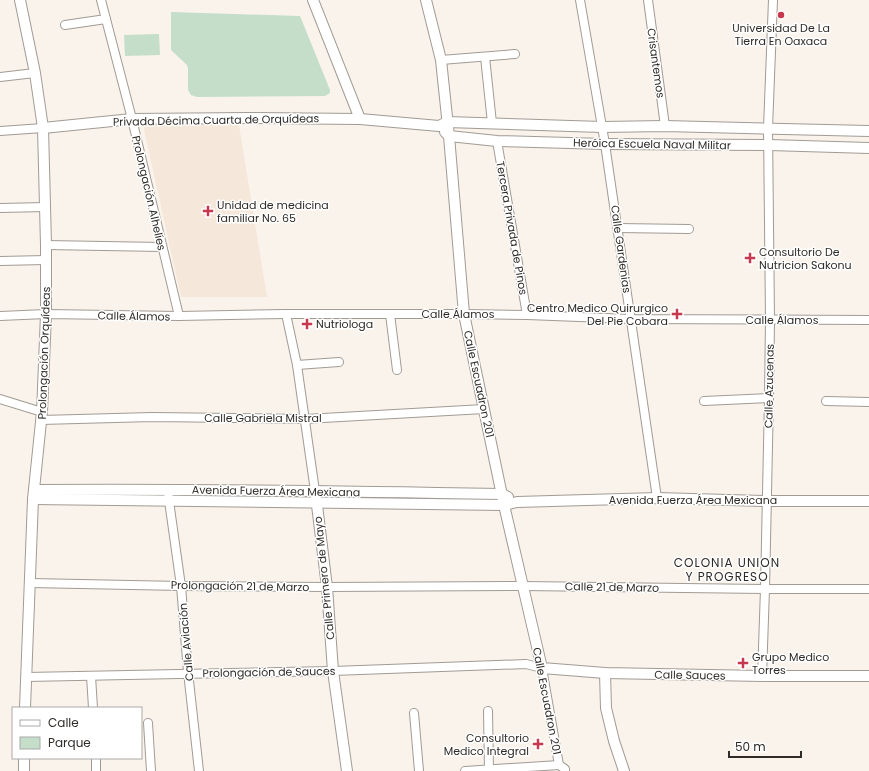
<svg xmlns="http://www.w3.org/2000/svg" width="869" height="771" viewBox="0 0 869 771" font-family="Poppins,sans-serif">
	<rect width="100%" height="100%" fill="#faf3eb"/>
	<!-- built -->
	<polygon fill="#f5e8da" points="143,125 239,125 267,297 181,297"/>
	<!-- green -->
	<g fill="#c4deca">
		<polygon points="171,12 300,16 330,90 330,93 325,96 197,97 191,95 188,90 188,68 187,65 171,50"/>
		<polygon points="159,34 160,55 125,56 124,35"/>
	</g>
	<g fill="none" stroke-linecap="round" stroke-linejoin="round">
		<defs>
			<g id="minor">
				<polyline points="101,0 132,119 179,316"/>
				<polyline points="580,0 605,144 657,498"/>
				<polyline points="648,0 665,126"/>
				<polyline points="65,25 106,19"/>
				<polyline points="485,57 492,123"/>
				<polyline points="441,60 515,54"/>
				<polyline points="0,77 35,73"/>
				<polyline points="0,131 43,128"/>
				<polyline points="497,141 527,315"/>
				<polyline points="0,208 46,207"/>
				<polyline points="618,228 689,229"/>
				<polyline points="46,245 162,247"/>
				<polyline points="0,261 46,260"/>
				<polyline points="286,314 297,365 315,491"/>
				<polyline points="390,314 397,370"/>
				<polyline points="0,316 46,314 179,316 286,314 464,314 527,315 631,319 869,320"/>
				<polyline points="297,365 339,362"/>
				<polyline points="0,399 42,412"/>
				<polyline points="704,401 769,398"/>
				<polyline points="826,401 869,402"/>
				<polyline points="41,420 152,417 305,419 484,409"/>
				<polyline points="168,490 169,501 181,586 188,672 199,771"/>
				<polyline points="30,583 181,586 327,587 523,586 765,589 869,589"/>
				<polyline points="91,676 93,708"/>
				<polyline points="762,676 765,589 769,398 770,320 768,128 773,0"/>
				<polyline points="26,677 333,671 526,664 542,668 559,765"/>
				<polyline points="488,711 489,771"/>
				<polyline points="414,713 419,771"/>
				<polyline points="148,723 151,771"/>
				<polyline points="96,758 96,771"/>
				<polyline points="559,765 565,769 565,771"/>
				<polyline points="465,771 559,765"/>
			</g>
			<g id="tertiary">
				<polyline points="20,0 35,73 43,128 46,245 46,314 42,412 33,499 25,708"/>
				<polyline points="313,0 360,119"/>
				<polyline points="426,0 441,60 449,136 464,314 504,505 542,668 605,673 762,676 869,676"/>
				<polyline points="43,128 132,119 249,118 360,119 439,126 447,122 602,127 665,126 869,131"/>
				<polyline points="445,132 449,136 497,141 605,144 769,145 869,148"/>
				<path d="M 34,490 C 190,489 346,491 502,494 L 508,497"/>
				<polyline points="316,497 327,587 333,671 347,771"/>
				<polyline points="33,499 504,505 517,502 657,498 767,501 869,501"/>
				<polyline points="605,673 606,708 614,741 624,771"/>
				<polyline points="24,771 24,758"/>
			</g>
		</defs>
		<!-- minor casing -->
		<use href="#minor" stroke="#a19b94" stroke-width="10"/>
		<!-- tertiary casing -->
		<use href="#tertiary" stroke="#a19b94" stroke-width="12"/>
		<!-- minor -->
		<use href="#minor" stroke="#fff" stroke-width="8"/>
		<!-- tertiary -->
		<use href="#tertiary" stroke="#fff" stroke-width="10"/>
	</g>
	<!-- markers -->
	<g fill="#c7374d" stroke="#fff" stroke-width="1.5">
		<circle cx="781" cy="15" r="4"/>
		<path d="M206 205h4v4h4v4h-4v4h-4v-4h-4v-4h4z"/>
		<path d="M748 252h4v4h4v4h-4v4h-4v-4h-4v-4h4z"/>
		<path d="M675 308h4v4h4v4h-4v4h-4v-4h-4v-4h4z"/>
		<path d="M305 318h4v4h4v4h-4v4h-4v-4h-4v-4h4z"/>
		<path d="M741 657h4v4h4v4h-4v4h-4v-4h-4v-4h4z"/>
		<path d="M536 738h4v4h4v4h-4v4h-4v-4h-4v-4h4z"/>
	</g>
	<g text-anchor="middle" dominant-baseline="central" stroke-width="3" stroke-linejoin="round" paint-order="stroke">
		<!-- poi labels -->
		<g font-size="11" fill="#2e2b28" stroke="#fff" text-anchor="start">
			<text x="781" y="28" text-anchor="middle">Universidad De La<tspan x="781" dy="13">Tierra En Oaxaca</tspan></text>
			<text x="217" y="205">Unidad de medicina<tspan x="217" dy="13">familiar No. 65</tspan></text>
			<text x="759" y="252">Consultorio De<tspan x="759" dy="13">Nutricion Sakonu</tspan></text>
			<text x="668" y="308" text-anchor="end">Centro Medico Quirurgico<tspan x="668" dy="13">Del Pie Cobara</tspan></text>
			<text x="316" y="324">Nutriologa</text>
			<text x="752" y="657">Grupo Medico<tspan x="752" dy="13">Torres</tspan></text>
			<text x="529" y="738" text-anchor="end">Consultorio<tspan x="529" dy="13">Medico Integral</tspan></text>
		</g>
		<!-- street labels -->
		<g font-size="11" fill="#2e2b28" stroke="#fff">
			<text transform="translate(656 63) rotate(82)">Crisantemos</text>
			<text transform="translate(216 120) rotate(-1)">Privada Décima Cuarta de Orquídeas</text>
			<text transform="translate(652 144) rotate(1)">Heróica Escuela Naval Militar</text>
			<text transform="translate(149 193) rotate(77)">Prolongación Alhelíes</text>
			<text transform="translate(512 228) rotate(80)">Tercera Privada de Pinos</text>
			<text transform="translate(621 249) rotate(82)">Calle Gardenias</text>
			<text x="458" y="314">Calle Álamos</text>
			<text transform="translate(134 316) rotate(1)">Calle Álamos</text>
			<text x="782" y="320">Calle Álamos</text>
			<text transform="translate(44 353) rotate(-88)">Prolongación Orquídeas</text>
			<text transform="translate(479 384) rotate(78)">Calle Escuadron 201</text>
			<text transform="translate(769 386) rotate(-89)">Calle Azucenas</text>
			<text x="263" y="418">Calle Gabriela Mistral</text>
			<text transform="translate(276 491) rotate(1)">Avenida Fuerza Área Mexicana</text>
			<text x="693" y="500">Avenida Fuerza Área Mexicana</text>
			<text transform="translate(324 578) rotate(-96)">Calle Primero de Mayo</text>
			<text transform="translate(240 586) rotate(1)">Prolongación 21 de Marzo</text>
			<text transform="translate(612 587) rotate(1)">Calle 21 de Marzo</text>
			<text transform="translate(186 642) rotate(-95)">Calle Aviación</text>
			<text transform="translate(269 672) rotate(-1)">Prolongación de Sauces</text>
			<text transform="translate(690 675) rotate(1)">Calle Sauces</text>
			<text transform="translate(547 701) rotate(79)">Calle Escuadron 201</text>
		</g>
		<!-- neighbourhood labels -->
		<g font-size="12" letter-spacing="1" fill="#2e2b28" stroke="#fff">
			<text x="727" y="562">COLONIA UNION<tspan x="727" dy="14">Y PROGRESO</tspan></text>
		</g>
	</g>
	<!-- legend -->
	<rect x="12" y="707" width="130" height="52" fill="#ffffff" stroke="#abaaa9"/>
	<rect x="20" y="720" width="20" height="6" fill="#ffffff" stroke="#abaaa9"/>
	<text x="48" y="727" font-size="12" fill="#2e2b28">Calle</text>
	<rect x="20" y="737" width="20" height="12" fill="#c4deca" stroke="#abaaa9"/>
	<text x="48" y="747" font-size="12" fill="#2e2b28">Parque</text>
	<!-- scale -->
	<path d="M729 751v6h72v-6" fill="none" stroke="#2e2b28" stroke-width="2"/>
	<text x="735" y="751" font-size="12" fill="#2e2b28" stroke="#ffffff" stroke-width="3" paint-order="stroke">50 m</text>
</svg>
